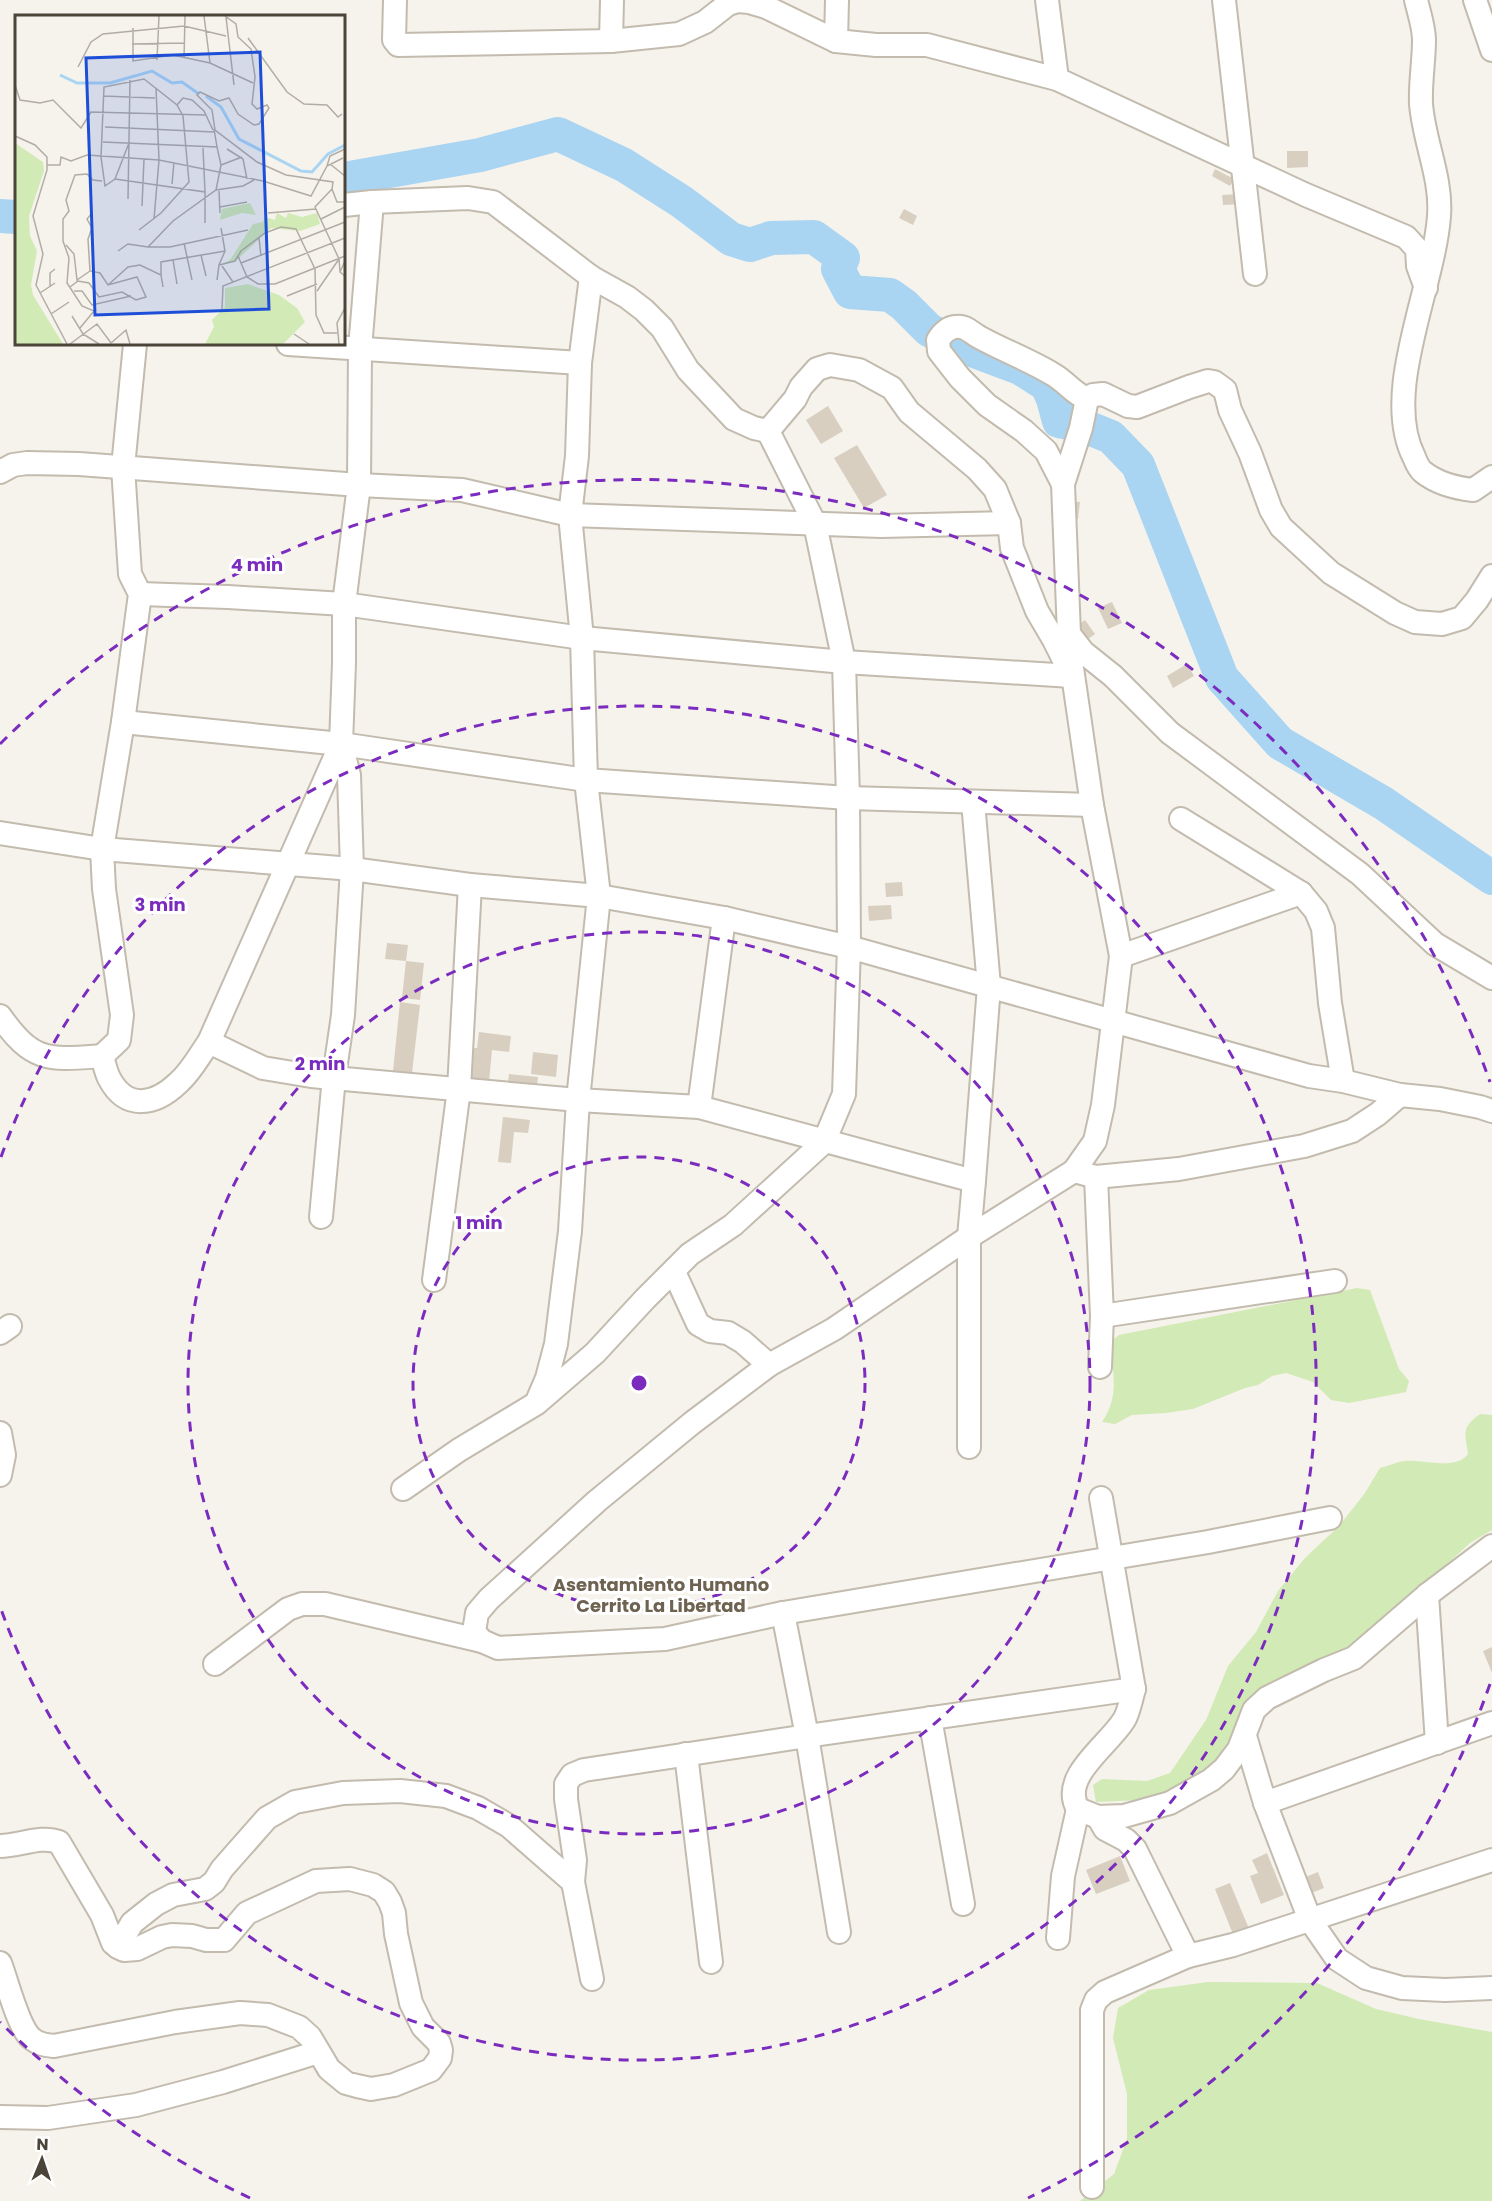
<svg xmlns="http://www.w3.org/2000/svg" width="1492" height="2201" viewBox="0 0 1492 2201" font-family="Poppins,sans-serif">
	<rect width="100%" height="100%" fill="#f6f3ec"/>
	<!-- green -->
	<g fill="#d2eab5">
		<path d="M 1357,1288 L 1370,1290 L 1399,1369 L 1409,1381 L 1406,1392 L 1349,1403 L 1331,1400 L 1313,1382 L 1286,1373 L 1272,1376 L 1258,1385 L 1245,1388 L 1193,1409 L 1166,1413 L 1132,1415 L 1115,1424 L 1102,1422 C 1120,1396 1113,1372 1110,1342 L 1119,1335 Z"/>
		<path d="M 1480,1414 L 1492,1415 L 1492,1530 L 1470,1543 L 1422,1587 L 1376,1642 L 1302,1677 L 1236,1739 L 1185,1798 L 1096,1802 L 1093,1785 L 1102,1779 L 1147,1781 L 1170,1773 L 1206,1720 L 1228,1666 L 1256,1632 L 1278,1591 L 1305,1558 L 1339,1526 L 1365,1493 L 1380,1468 C 1388,1466 1396,1462 1404,1461 C 1423,1459 1456,1471 1468,1454 C 1465,1432 1461,1428 1480,1414 Z"/>
		<polygon points="1208,1982 1317,1983 1376,2009 1419,2019 1492,2032 1492,2201 1080,2201 1114,2174 1127,2139 1127,2094 1113,2038 1118,2008 1149,1990"/>
	</g>
	<g fill="none" stroke-linecap="round" stroke-linejoin="round">
		<!-- river -->
		<g stroke="#a9d4f2" stroke-width="34">
			<polyline points="344,179 480,155 558,134 624,165 682,202 731,239 750,245 771,238 814,237 843,258 838,269 850,292 890,295 904,305 929,330 964,347 1020,368 1047,385 1053,399 1059,421 1084,426 1111,437 1138,465 1222,678 1280,743 1383,803 1492,878"/>
			<polyline points="0,216 16,217"/>
		</g>
	</g>
	<!-- building -->
	<g fill="#d8cfc1">
		<polygon points="1287,151 1308,151 1308,167 1287,168"/>
		<polygon points="1215,169 1234,179 1230,186 1212,176"/>
		<polygon points="1241,194 1241,204 1223,205 1222,195"/>
		<polygon points="904,209 917,216 913,225 899,218"/>
		<polygon points="828,406 843,431 821,444 806,420"/>
		<polygon points="857,445 887,495 864,508 834,458"/>
		<polygon points="1069,501 1080,502 1078,519 1068,518"/>
		<polygon points="1112,602 1122,623 1108,629 1098,608"/>
		<polygon points="1085,620 1095,634 1083,643 1073,629"/>
		<polygon points="1187,664 1194,676 1173,688 1167,676"/>
		<polygon points="902,882 903,896 886,897 885,883"/>
		<polygon points="891,905 892,919 869,921 868,906"/>
		<polygon points="387,943 408,945 406,961 385,959"/>
		<polygon points="406,961 424,963 420,1000 402,998"/>
		<polygon points="400,1002 420,1005 412,1073 393,1071"/>
		<polygon points="479,1032 511,1036 509,1052 492,1050 489,1082 470,1080 474,1048 477,1048"/>
		<polygon points="533,1052 558,1055 556,1077 531,1074"/>
		<polygon points="509,1074 538,1077 536,1094 507,1090"/>
		<polygon points="503,1117 530,1120 528,1133 514,1132 511,1163 498,1162"/>
		<polygon points="1492,1647 1492,1673 1483,1651"/>
		<polygon points="1267,1853 1284,1895 1261,1904 1250,1876 1258,1873 1252,1860"/>
		<polygon points="1120,1856 1130,1881 1096,1894 1086,1870"/>
		<polygon points="1318,1872 1324,1888 1304,1896 1298,1880"/>
		<polygon points="1230,1883 1252,1936 1236,1942 1215,1889"/>
	</g>
	<g fill="none" stroke-linecap="round" stroke-linejoin="round">
		<defs>
			<g id="street">
				<polyline points="395,0 394,40 398,45 611,41 679,34 705,22 728,4 738,1 749,2 766,7 836,41 876,45 927,45 1057,79 1306,195 1406,237 1417,249 1418,266 1426,288"/>
				<polyline points="1047,0 1057,79"/>
				<polyline points="1224,0 1255,274"/>
				<path d="M 1416,0 C 1419,13 1424,27 1424,40 C 1424,61 1420,83 1421,104 C 1424,142 1442,178 1439,216 C 1434,287 1381,392 1414,457 C 1416,462 1419,469 1423,472 C 1438,484 1455,488 1473,490 L 1492,477"/>
				<polyline points="1475,0 1492,50"/>
				<polyline points="611,41 612,0"/>
				<polyline points="836,41 837,0"/>
				<polyline points="344,205 372,202 468,198 493,202 591,277 627,297 644,310 662,328 688,370 734,419 754,428 768,431"/>
				<path d="M 135,344 L 123,467 L 130,574 L 140,594 L 123,722 L 102,849 L 104,889 L 122,1015 L 119,1040 L 102,1056 C 104,1063 106,1072 109,1078 C 126,1111 155,1105 178,1083 C 191,1072 199,1056 209,1042 L 341,744"/>
				<polyline points="288,344 580,363"/>
				<path d="M 1087,399 C 1073,393 1066,382 1054,375 C 1030,360 1004,351 979,337 C 971,333 966,325 955,327 C 947,328 942,334 938,340 L 939,351 L 960,378 L 987,405 L 1024,431 L 1046,451 L 1063,484 L 1069,634 L 1083,652 L 1113,676 L 1170,733 L 1360,874 L 1435,944 L 1492,978"/>
				<polyline points="1087,399 1093,395 1103,394 1128,406 1137,407 1189,387 1208,381 1214,382 1225,390 1230,410 1250,453 1271,510 1281,527 1331,573 1395,613 1415,622 1442,624 1462,618 1477,600 1492,576"/>
				<polyline points="0,472 13,465 27,463 79,464 359,485 462,490 570,515 881,526 1009,523"/>
				<polyline points="1063,484 1081,428 1087,399"/>
				<polyline points="140,594 228,597 344,604 582,638 844,662 1072,676 1054,640 1037,611 1012,548 1009,523 995,489 977,469 909,412 892,388 859,370 830,365 817,369 801,387 795,399 768,431"/>
				<polyline points="1071,661 1092,805"/>
				<polyline points="123,722 341,744 586,780 848,798 1092,805 1121,956 1103,1105 1095,1141 1074,1171"/>
				<polyline points="973,802 989,986 974,1181"/>
				<polyline points="1181,819 1301,893 1316,911 1323,928 1330,1003 1343,1081"/>
				<polyline points="0,833 102,849 352,869 470,885 599,896 724,918 849,947 1309,1076 1343,1081 1400,1095 1440,1099 1480,1107 1492,1111"/>
				<polyline points="1121,956 1301,893"/>
				<path d="M 0,1016 C 33,1063 49,1060 102,1056"/>
				<polyline points="209,1042 263,1068 311,1076 578,1100 699,1107 974,1181 969,1237 969,1447"/>
				<polyline points="699,1107 724,918"/>
				<polyline points="1096,1177 1102,1316 1100,1367"/>
				<polyline points="321,1217 334,1077 343,1015 352,869 349,775 341,744 344,663 344,604 359,485 360,349 372,202"/>
				<polyline points="674,1272 698,1324 710,1331 728,1333 743,1342 769,1365"/>
				<polyline points="434,1280 459,1089 470,885"/>
				<polyline points="1102,1316 1335,1281"/>
				<polyline points="0,1333 10,1326"/>
				<polyline points="538,1399 547,1378 556,1344 570,1231 578,1100 599,896 586,780 582,638 570,515 577,456 580,363 591,277"/>
				<polyline points="0,1433 4,1455 0,1475"/>
				<polyline points="403,1489 459,1450 537,1403 595,1353 645,1299 690,1254 733,1225 824,1142 844,1094 849,947 848,798 844,662 815,524 768,431"/>
				<polyline points="1330,1518 1208,1542 783,1613 665,1639 498,1648 482,1641 474,1632 477,1613 489,1599 597,1501 692,1423 769,1365 834,1329 969,1237 1074,1171 1096,1177 1179,1169 1304,1146 1352,1131 1378,1114 1400,1095"/>
				<polyline points="1427,1595 1437,1743"/>
				<polyline points="783,1613 807,1736 839,1932"/>
				<polyline points="215,1664 288,1609 302,1604 325,1604 482,1641"/>
				<polyline points="930,1718 963,1904"/>
				<polyline points="1245,1736 1265,1803 1310,1920 1337,1959 1366,1978 1402,1988 1445,1990 1492,1988"/>
				<polyline points="686,1754 711,1962"/>
				<polyline points="1265,1803 1492,1723"/>
				<path d="M 1078,1809 C 1059,1777 1108,1746 1124,1720 C 1129,1712 1131,1699 1134,1689 L 1101,1498"/>
				<polyline points="1098,1817 1105,1829 1126,1840 1135,1849 1188,1956"/>
				<path d="M 0,1846 C 20,1846 40,1835 59,1842 L 102,1915 L 113,1943 L 118,1947 L 124,1950 L 137,1949 L 162,1937 L 172,1935 L 192,1936 L 206,1940 L 224,1940 L 247,1913 L 316,1881 L 350,1879 L 373,1885 L 384,1892 L 390,1902 L 394,1913 L 396,1934 L 411,2003 L 423,2027 L 439,2043 L 441,2050 L 440,2058 L 431,2070 L 394,2085 L 371,2089 L 357,2086 L 346,2083 L 329,2069 L 310,2037 L 299,2027 L 268,2015 L 240,2013 L 175,2022 L 54,2046 C 45,2045 38,2044 31,2038 C 18,2027 7,1981 0,1963"/>
				<polyline points="573,1882 575,1860 566,1799 566,1784 572,1775 584,1770 807,1736 1134,1689"/>
				<polyline points="1058,1938 1063,1876 1078,1809 1098,1817 1124,1816 1170,1803 1211,1780 1224,1769 1239,1749 1254,1710 1267,1698 1324,1670 1354,1658 1427,1595 1492,1546"/>
				<polyline points="118,1947 132,1923 156,1904 173,1895 205,1889 214,1882 222,1869 267,1818 295,1802 343,1793 400,1791 446,1796 478,1808 509,1826 573,1882 592,1979"/>
				<polyline points="0,2117 48,2118 136,2105 223,2082 318,2052"/>
				<polyline points="1092,2187 1092,2010 1096,2000 1105,1992 1188,1956 1233,1945 1492,1860"/>
			</g>
		</defs>
		<!-- street casing -->
		<use href="#street" stroke="#c2bbae" stroke-width="26"/>
		<!-- street -->
		<use href="#street" stroke="#fff" stroke-width="22"/>
	</g>
	<!-- distance rings -->
	<g fill="none" stroke="#7b2cbf" stroke-width="3" stroke-dasharray="10 8">
		<circle cx="639" cy="1383" r="226"/>
		<circle cx="639" cy="1383" r="451"/>
		<path d="M1 1157A677 677 0 1 1 1 1609"/>
		<path d="M1490 1684A903 903 0 0 1 1028 2198M250 2198A903 903 0 0 1 0 2022M0 744A903 903 0 0 1 1490 1082"/>
	</g>
	<g text-anchor="middle" dominant-baseline="central" stroke-width="6" stroke-linejoin="round" paint-order="stroke">
		<!-- neighbourhood labels -->
		<g font-size="18" font-weight="bold" fill="#6e6250" stroke="#fff">
			<text x="661" y="1584">Asentamiento Humano<tspan x="661" dy="21">Cerrito La Libertad</tspan></text>
		</g>
	</g>
	<!-- overview -->
	<g transform="translate(15 15)">
		<rect width="330" height="330" fill="#f6f3ec"/>
		<path d="M 0,128 L 28,147 L 29,156 L 14,201 L 15,221 L 22,236 L 16,270 L 18,280 L 48,329 L 0,329 ZM 235,188 L 241,200 L 227,198 L 205,205 L 207,194 ZM 262,198 L 271,203 L 273,198 L 287,202 L 302,198 L 305,209 L 285,216 L 256,213 L 221,246 L 206,249 L 215,245 L 238,209 L 248,207 L 250,202 L 260,205 ZM 233,269 L 264,280 L 282,293 L 290,307 L 268,329 L 190,329 L 199,312 L 197,305 L 210,292 L 210,273 Z" fill="#d2eab5"/>
		<path fill="none" stroke="#a9d4f2" stroke-width="3" d="M 45,60 L 62,68 L 95,68 L 137,56 L 157,68 L 167,67 L 184,79M 191,81 L 206,92 L 224,124 L 286,156 L 297,157 L 313,139 L 330,130"/>
		<path fill="none" stroke="#b2ada4" stroke-width="1.5" d="M 189,1 L 195,48M 210,1 L 221,9 L 223,22 L 236,34 L 240,62 L 237,89 L 242,94 L 252,90 L 254,93 L 244,109 L 239,110 L 223,99 L 214,83 L 204,86 L 185,77 L 182,80 L 197,95 L 200,115 L 242,147 L 271,160 L 318,167 L 317,174 L 300,192 L 324,244 L 325,257M 211,2 L 219,70M 118,13 L 118,46 L 158,40 L 195,48 L 238,68M 233,23 L 272,77 L 289,89 L 312,90 L 323,102 L 327,99M 117,29 L 169,28M 169,44 L 170,1M 142,45 L 144,1M 63,52 L 76,27 L 88,19 L 169,11 L 211,21M 0,70 L 5,85 L 25,88 L 38,85 L 66,113 L 76,97 L 191,100M 88,81 L 140,83M 162,90 L 168,83 L 177,85 L 189,96 L 198,115M 90,112 L 199,117M 199,114 L 202,132M 0,121 L 20,130 L 32,142 L 32,155 L 18,201 L 28,239 L 21,270 L 52,329M 88,127 L 202,132 L 206,150 L 201,175M 114,128 L 100,164 L 90,171 L 86,142 L 89,72 L 129,64 L 162,90 L 168,101 L 174,167 L 146,198 L 124,215M 188,133 L 190,177M 212,134 L 228,144 L 232,164M 315,149 L 330,161M 32,150 L 45,150 L 46,142 L 56,146 L 72,140 L 144,145 L 248,166 L 296,181 L 312,151 L 328,143M 206,150 L 227,142M 312,151 L 315,141 L 330,134M 100,164 L 190,177 L 190,208M 157,169 L 159,147M 317,174 L 322,187 L 330,187M 204,176 L 205,198M 113,184 L 115,65M 127,191 L 129,144M 205,192 L 232,187M 253,198 L 301,194M 139,204 L 144,145 L 141,73M 306,204 L 330,192M 233,215 L 155,232 L 133,232 L 158,206 L 201,175 L 228,171 L 239,165M 244,223 L 246,241M 169,228 L 177,265M 51,230 L 59,239 L 62,265 L 75,256M 103,236 L 113,229 L 133,232M 186,240 L 191,261M 223,241 L 232,262 L 243,269 L 260,269 L 330,241M 158,245 L 162,269M 330,246 L 325,257 L 330,261M 226,248 L 330,207M 204,250 L 210,236 L 206,213M 207,251 L 218,267M 146,260 L 146,247 L 210,236M 202,265 L 204,250 L 220,246 L 226,236 L 250,218 L 266,212 L 281,214 L 300,254 L 301,300 L 309,318 L 322,318M 93,270 L 113,252 L 125,250 L 146,260 L 148,272M 35,272 L 35,258 L 40,254M 55,272 L 63,266 L 74,268 L 84,282 L 107,277 L 121,285 L 131,282 L 122,262 L 93,270 L 85,258 L 75,256 L 73,224 L 77,213 L 72,204 L 77,198M 59,276 L 67,276 L 77,290 L 116,281M 302,276 L 324,244M 25,278 L 40,268M 272,281 L 302,269M 207,294 L 208,271 L 330,223M 36,299 L 54,287M 57,301 L 68,319 L 84,329M 65,313 L 79,296 L 67,291 L 52,268 L 54,243 L 48,226 L 48,204 L 54,196 L 51,185 L 60,160 L 72,159 L 78,165 L 87,166M 279,319 L 294,329M 55,329 L 82,309 L 96,328 L 111,315 L 115,329M 324,329 L 322,308 L 330,293"/>
		<path fill="#1d4ed8" fill-opacity="0.15" stroke="#1d4ed8" stroke-width="3" d="M 245,37 L 254,294 L 80,300 L 71,43 Z"/>
		<rect width="330" height="330" fill="none" stroke="#4b4439" stroke-width="3"/>
	</g>
	<circle cx="639" cy="1383" r="9" fill="#7b2cbf" stroke="#fff" stroke-width="3"/>
	<g font-size="18" text-anchor="middle" font-weight="bold" fill="#7b2cbf" stroke="#fff" stroke-width="6" stroke-linejoin="round" paint-order="stroke">
		<text x="257" y="571">4 min</text>
		<text x="160" y="911">3 min</text>
		<text x="320" y="1070">2 min</text>
		<text x="479" y="1229">1 min</text>
	</g>
	<!-- north arrow -->
	<g transform="translate(42 2159) rotate(2)" stroke="#ffffff" stroke-width="4.5" paint-order="stroke">
	<path d="M0-4.5L10 22L0 15L-10 22Z" fill="#4b4439"/>
	<text y="-9" font-size="16" font-weight="bold" text-anchor="middle" fill="#4b4439">N</text>
	</g>
</svg>
